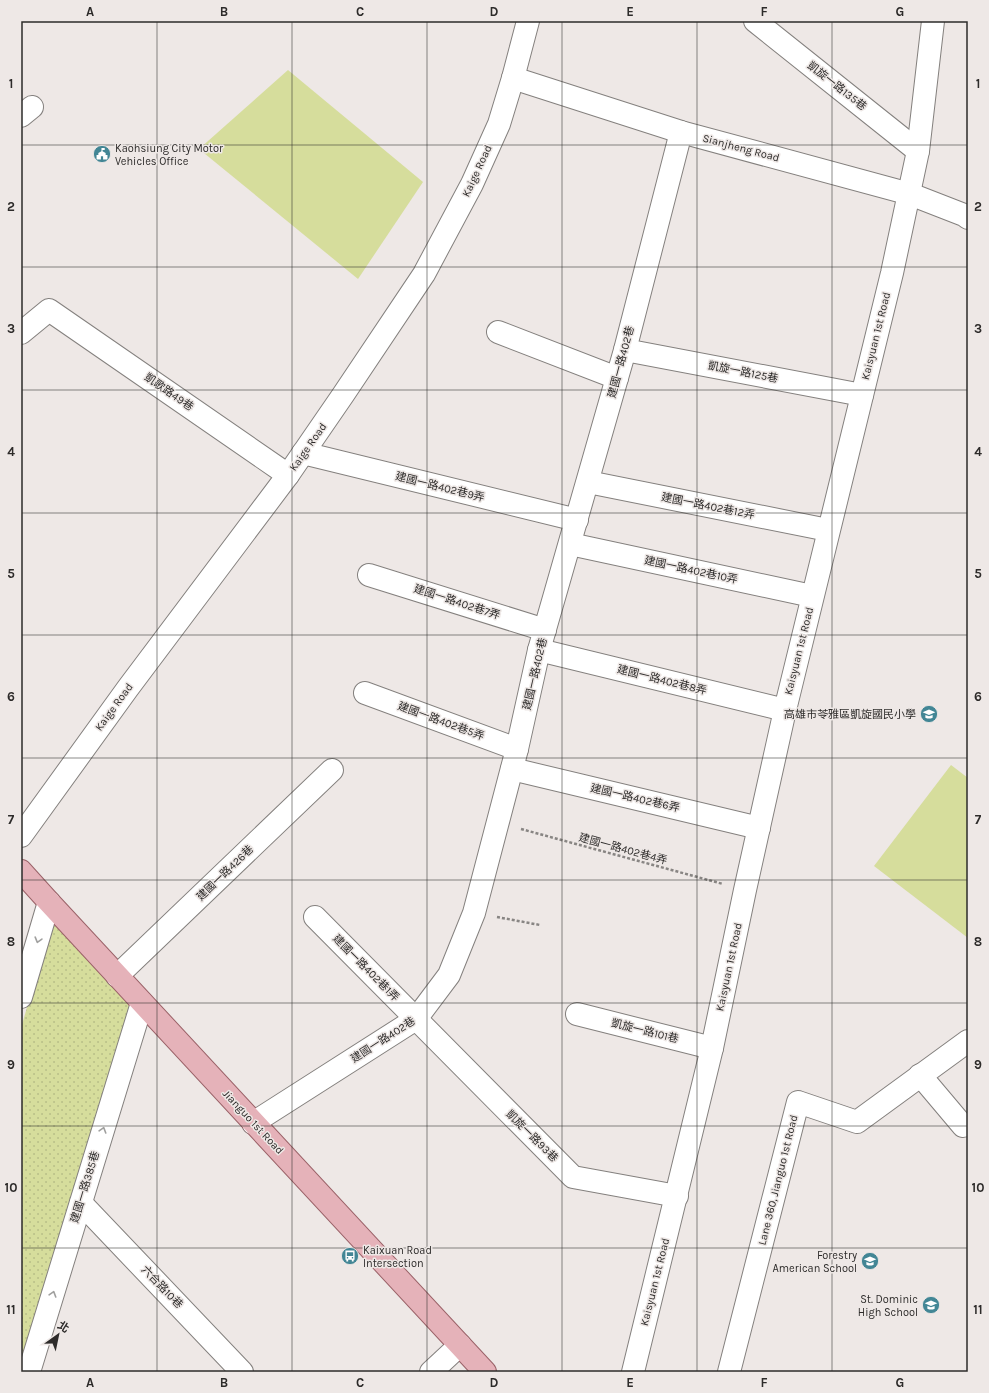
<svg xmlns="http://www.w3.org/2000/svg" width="989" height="1393" viewBox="0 0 989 1393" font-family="Karla,'Noto Sans TC',sans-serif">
	<defs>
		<pattern id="park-dots" width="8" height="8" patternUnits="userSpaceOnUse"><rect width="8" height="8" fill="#d6dd9c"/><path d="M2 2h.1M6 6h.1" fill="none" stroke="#b8be87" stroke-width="1.8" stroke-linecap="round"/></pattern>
	</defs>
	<rect width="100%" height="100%" fill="#eee8e6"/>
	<!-- grass -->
	<g fill="#d6dd9c">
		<polygon points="288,70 423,182 358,279 199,149"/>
		<polygon points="951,765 968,778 968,938 874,866"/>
	</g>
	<!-- park -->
	<polygon fill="url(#park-dots)" points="53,918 131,1005 21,1360 21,1028"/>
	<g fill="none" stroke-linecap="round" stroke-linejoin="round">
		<defs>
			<g id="minor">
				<polyline points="755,21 918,151"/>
				<polyline points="513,78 681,132 910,194 964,215 968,218"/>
				<polyline points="21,116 32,107"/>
				<polyline points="498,332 617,378"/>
				<polyline points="21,333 49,310 288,475"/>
				<polyline points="625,350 862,395"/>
				<polyline points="303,453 577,520"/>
				<polyline points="588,482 828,530"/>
				<polyline points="570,544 812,596"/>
				<polyline points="369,575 545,630"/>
				<polyline points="539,650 785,710"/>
				<polyline points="365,693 517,749"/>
				<polyline points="512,769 759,828"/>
				<polyline points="21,836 128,688 288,475 343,395 424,274 472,184 499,124 513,78 528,21"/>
				<polyline points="315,917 573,1177 677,1196"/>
				<polyline points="117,976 332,770"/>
				<polyline points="21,997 49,902"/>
				<polyline points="577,1014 712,1048"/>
				<polyline points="920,1075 963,1126"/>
				<polyline points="253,1123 416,1019 449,975 474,913 517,749 539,650 625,350 681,132"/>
				<polyline points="81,1203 242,1372"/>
				<polyline points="29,1372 142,1003"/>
				<polyline points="431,1372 460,1345"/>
				<polyline points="633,1372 712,1048 745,890 785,710 892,273 918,151 933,21"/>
				<polyline points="729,1372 798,1102 857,1122 968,1041"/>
			</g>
			<polyline id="major" points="21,871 49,902 485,1372"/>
		</defs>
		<!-- minor casing -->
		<use href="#minor" stroke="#84807e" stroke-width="24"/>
		<!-- major casing -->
		<use href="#major" stroke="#9a6268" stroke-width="24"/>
		<!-- path -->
		<g stroke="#888583" stroke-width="2.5" stroke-dasharray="3 2" stroke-linecap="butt">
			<polyline points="521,829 723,884"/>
			<polyline points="497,917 540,925"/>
		</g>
		<!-- minor -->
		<use href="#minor" stroke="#fff" stroke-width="22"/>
		<!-- major -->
		<use href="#major" stroke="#e5b2b9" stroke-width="22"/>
	</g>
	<!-- one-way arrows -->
	<defs><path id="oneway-chevron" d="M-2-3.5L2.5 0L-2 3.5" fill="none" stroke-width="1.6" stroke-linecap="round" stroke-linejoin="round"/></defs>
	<g stroke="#a0a09f">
		<use href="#oneway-chevron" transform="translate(38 940) rotate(106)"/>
		<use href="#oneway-chevron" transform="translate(103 1130) rotate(-73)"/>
		<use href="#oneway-chevron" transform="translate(53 1294) rotate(-73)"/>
	</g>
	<!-- grid -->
	<path fill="none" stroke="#2d2b2a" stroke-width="1" stroke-opacity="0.55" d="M 157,21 L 157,1372M 292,21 L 292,1372M 427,21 L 427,1372M 562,21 L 562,1372M 697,21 L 697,1372M 832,21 L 832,1372M 21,145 L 968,145M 21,267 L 968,267M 21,390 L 968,390M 21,513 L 968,513M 21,635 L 968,635M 21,758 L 968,758M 21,880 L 968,880M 21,1003 L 968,1003M 21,1126 L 968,1126M 21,1248 L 968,1248"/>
	<!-- icons -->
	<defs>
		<symbol id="civic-disc" viewBox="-11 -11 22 22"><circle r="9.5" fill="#428695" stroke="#eee8e6"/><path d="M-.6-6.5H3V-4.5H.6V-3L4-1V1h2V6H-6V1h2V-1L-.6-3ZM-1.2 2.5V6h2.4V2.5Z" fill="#fff"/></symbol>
		<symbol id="school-disc" viewBox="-11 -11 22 22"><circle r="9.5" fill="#428695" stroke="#eee8e6"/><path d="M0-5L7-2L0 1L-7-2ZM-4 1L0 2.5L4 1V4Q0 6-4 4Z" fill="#fff"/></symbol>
		<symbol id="bus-disc" viewBox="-11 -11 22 22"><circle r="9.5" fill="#428695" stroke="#eee8e6"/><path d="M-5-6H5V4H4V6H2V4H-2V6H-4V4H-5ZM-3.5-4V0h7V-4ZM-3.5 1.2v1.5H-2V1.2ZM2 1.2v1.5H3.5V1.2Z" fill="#fff"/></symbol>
	</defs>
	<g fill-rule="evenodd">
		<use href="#civic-disc" x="92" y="144" width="20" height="20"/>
		<use href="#school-disc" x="919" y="704" width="20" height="20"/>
		<use href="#bus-disc" x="340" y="1246" width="20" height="20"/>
		<use href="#school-disc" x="860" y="1251" width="20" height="20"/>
		<use href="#school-disc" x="921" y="1295" width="20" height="20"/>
	</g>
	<g text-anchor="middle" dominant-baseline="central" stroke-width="3" stroke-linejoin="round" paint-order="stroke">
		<!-- street labels -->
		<g font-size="11" fill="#2d2b2a" stroke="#eee8e6">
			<text transform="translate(837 86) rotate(38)">凱旋一路135巷</text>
			<text transform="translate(741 148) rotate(15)">Sianjheng Road</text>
			<text transform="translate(477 171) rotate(-65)">Kaige Road</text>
			<text transform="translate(876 336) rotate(-76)">Kaisyuan 1st Road</text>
			<text transform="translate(621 362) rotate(-75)">建國一路402巷</text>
			<text transform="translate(743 372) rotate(11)">凱旋一路125巷</text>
			<text transform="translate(169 392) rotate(35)">凱歌路49巷</text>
			<text transform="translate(308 447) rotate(-55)">Kaige Road</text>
			<text transform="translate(440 487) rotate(14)">建國一路402巷9弄</text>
			<text transform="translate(708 506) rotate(11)">建國一路402巷12弄</text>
			<text transform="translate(691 570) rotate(12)">建國一路402巷10弄</text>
			<text transform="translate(457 602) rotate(18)">建國一路402巷7弄</text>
			<text transform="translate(799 651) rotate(-76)">Kaisyuan 1st Road</text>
			<text transform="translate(535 674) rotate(-77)">建國一路402巷</text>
			<text transform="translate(662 680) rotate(14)">建國一路402巷8弄</text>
			<text transform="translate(114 707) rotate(-54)">Kaige Road</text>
			<text transform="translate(441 721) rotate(20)">建國一路402巷5弄</text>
			<text transform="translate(635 798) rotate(13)">建國一路402巷6弄</text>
			<text transform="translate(623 849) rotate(15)">建國一路402巷4弄</text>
			<text transform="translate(225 873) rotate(-44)">建國一路426巷</text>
			<text transform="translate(729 967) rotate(-78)">Kaisyuan 1st Road</text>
			<text transform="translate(366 968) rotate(45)">建國一路402巷1弄</text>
			<text transform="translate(645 1031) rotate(14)">凱旋一路101巷</text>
			<text transform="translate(383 1040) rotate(-33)">建國一路402巷</text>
			<text transform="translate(253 1122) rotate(47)">Jianguo 1st Road</text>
			<text transform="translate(532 1136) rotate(45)">凱旋一路93巷</text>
			<text transform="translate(778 1180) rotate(-76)">Lane 360, Jianguo 1st Road</text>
			<text transform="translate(85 1187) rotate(-73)">建國一路385巷</text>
			<text transform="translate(655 1282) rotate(-76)">Kaisyuan 1st Road</text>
			<text transform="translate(162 1287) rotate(46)">六合路10巷</text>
		</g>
		<!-- poi labels -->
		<g font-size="11" fill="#2d2b2a" stroke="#eee8e6" text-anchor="end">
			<text x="115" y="148" text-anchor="start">Kaohsiung City Motor<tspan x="115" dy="13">Vehicles Office</tspan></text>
			<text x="916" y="714">高雄市苓雅區凱旋國民小學</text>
			<text x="363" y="1250" text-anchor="start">Kaixuan Road<tspan x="363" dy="13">Intersection</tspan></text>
			<text x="857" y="1255">Forestry<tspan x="857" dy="13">American School</tspan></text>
			<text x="918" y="1299">St. Dominic<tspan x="918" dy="13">High School</tspan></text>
		</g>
	</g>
	<!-- border -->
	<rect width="989" height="1393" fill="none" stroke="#eee8e6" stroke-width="44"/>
	<!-- north arrow -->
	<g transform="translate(58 1335) rotate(33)" stroke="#eee8e6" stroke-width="3" paint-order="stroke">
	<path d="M0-3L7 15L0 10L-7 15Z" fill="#2d2b2a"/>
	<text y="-6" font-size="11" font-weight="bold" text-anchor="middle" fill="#2d2b2a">北</text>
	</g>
	<rect x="22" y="22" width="945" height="1349" fill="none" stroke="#2d2b2a" stroke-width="1.5"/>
	<g font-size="13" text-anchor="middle" font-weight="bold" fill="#2d2b2a">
		<text x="90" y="16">A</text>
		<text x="224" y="16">B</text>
		<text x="360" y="16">C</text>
		<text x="494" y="16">D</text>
		<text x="630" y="16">E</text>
		<text x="764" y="16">F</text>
		<text x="900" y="16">G</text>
		<text x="11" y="88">1</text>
		<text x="978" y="88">1</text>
		<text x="11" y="211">2</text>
		<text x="978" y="211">2</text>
		<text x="11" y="333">3</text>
		<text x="978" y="333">3</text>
		<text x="11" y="456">4</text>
		<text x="978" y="456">4</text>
		<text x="11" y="578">5</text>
		<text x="978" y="578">5</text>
		<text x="11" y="701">6</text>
		<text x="978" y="701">6</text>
		<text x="11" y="824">7</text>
		<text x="978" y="824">7</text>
		<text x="11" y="946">8</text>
		<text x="978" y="946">8</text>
		<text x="11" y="1069">9</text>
		<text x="978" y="1069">9</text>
		<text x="11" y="1192">10</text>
		<text x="978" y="1192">10</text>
		<text x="11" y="1314">11</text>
		<text x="978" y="1314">11</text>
		<text x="90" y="1387">A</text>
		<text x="224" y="1387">B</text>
		<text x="360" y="1387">C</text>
		<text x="494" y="1387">D</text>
		<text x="630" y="1387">E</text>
		<text x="764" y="1387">F</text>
		<text x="900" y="1387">G</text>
	</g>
</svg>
